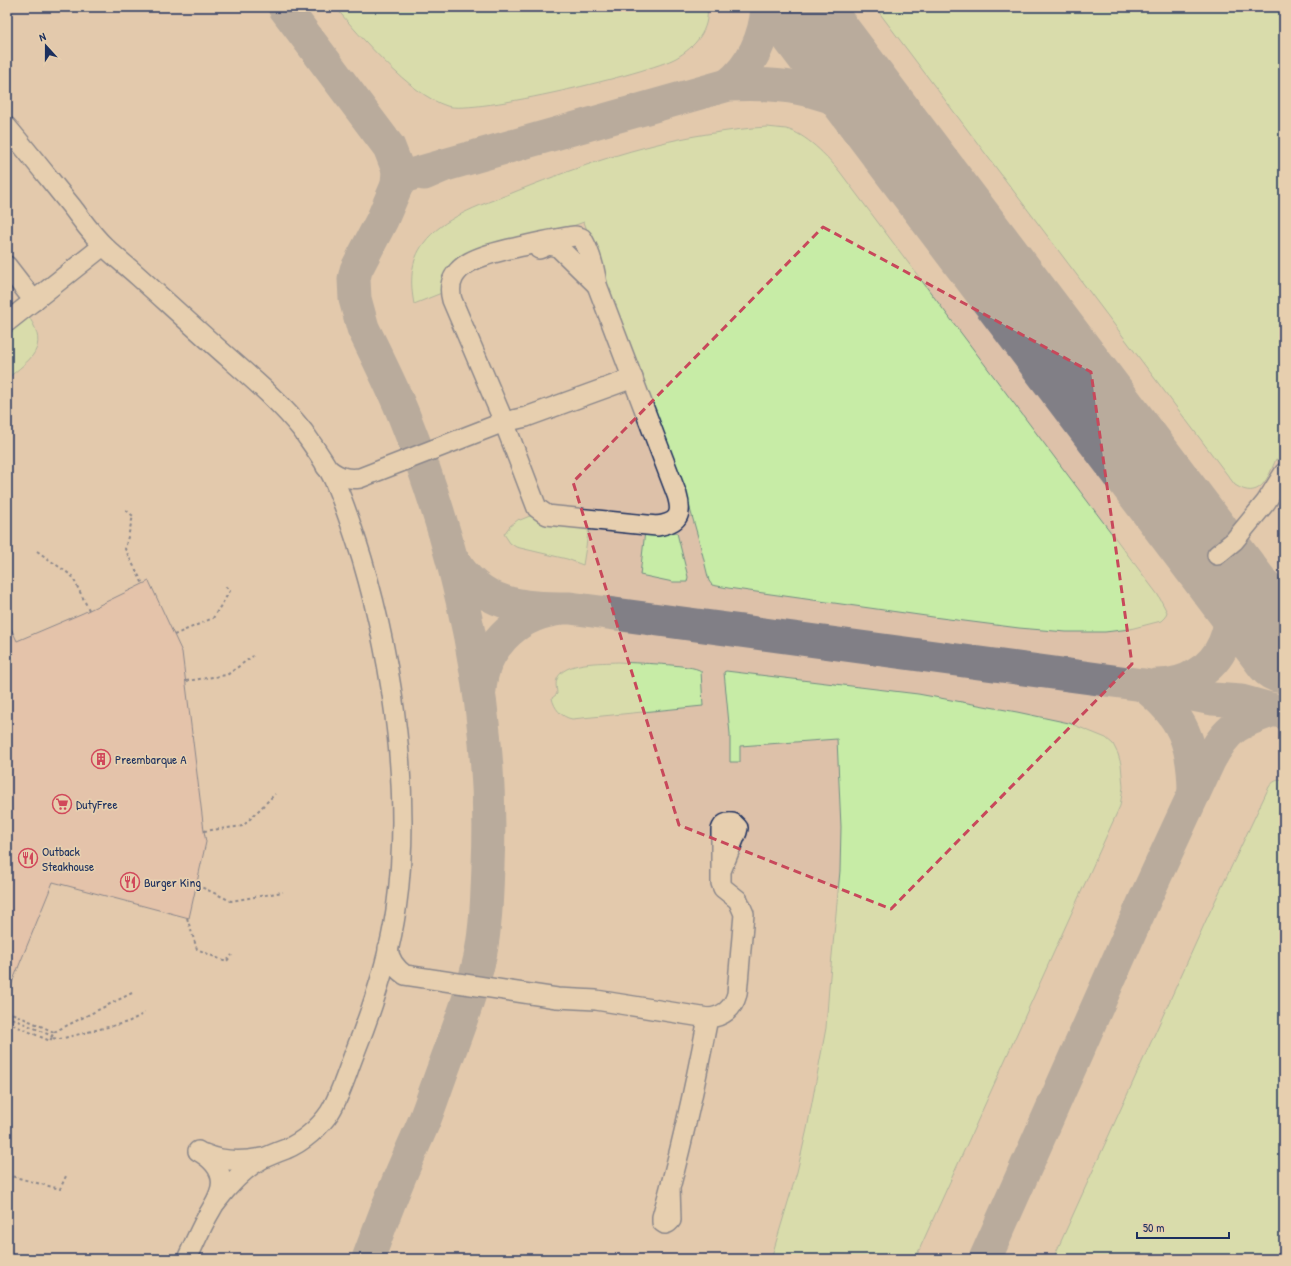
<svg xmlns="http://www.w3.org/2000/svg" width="1291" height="1266" viewBox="0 0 1291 1266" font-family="'Patrick Hand',sans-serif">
	<rect width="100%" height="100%" fill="#e7cfaf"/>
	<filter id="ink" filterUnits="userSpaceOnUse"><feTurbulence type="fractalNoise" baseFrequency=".025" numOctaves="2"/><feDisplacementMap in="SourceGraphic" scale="8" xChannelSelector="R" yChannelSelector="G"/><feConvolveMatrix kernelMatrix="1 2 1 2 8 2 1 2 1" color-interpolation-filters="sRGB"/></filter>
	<g filter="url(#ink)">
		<!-- built -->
		<rect fill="#ddc1a9" x="7" y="7" width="1277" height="1252"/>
		<!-- green -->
		<g fill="#c7eca6" stroke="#718e82">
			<path d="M 335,7 L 707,7 C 710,30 695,47 676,58 C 649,73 474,115 447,106 C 409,94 361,37 335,7 Z"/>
			<path d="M 875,7 L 1284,7 L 1284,462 L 1276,459 C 1268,478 1260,501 1235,485 Z"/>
			<path d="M 767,127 C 773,128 780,128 786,129 C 806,134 827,156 840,172 L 1158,595 L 1167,612 L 1165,617 L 1161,621 L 1130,629 L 1105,632 L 1066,632 L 1019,628 L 933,617 L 728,588 L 712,585 L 709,581 L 700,544 L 685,491 L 584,222 L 550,234 L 498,245 L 444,292 L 414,304 C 410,283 410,261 424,243 C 441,219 480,205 507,195 C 571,169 638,145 707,134 C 727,131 746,128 767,127 Z"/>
			<path d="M 29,317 C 50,349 30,359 7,379 L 7,335 Z"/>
			<polygon points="535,514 589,528 583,565 567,559 516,547 510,543 504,534 510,526 519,519 520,520"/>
			<polygon points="645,531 677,533 688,577 687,582 673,582 640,575"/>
			<path d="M 618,662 C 632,663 693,664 701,671 L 703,706 L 572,719 C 561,717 554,708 552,698 L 557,694 C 557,689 555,684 557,679 C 564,661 601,663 618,662 Z"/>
			<polygon points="726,671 918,694 1017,712 1069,723 1106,738 1113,744 1118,754 1121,764 1123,787 1120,806 915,1259 771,1259 797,1172 807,1129 826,1028 829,987 840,871 841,827 837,739 740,746 740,762 730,762 730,734 724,672"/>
			<path d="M 1284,779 L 1284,1259 L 1053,1259 L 1208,916 L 1269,787 C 1273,781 1277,780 1284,779 Z"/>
		</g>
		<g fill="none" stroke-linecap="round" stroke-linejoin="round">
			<!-- taxiway -->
			<g stroke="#817f86" stroke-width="33">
				<polyline points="284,7 389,147 398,170 397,185"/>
				<path d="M 728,85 C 752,66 765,37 767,7"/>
				<path d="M 424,174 L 445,165 L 728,85 C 775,83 816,86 858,110 C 873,119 887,133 900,145"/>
				<path d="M 453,560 C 482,606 520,608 570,608 L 1143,685 L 1213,699 L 1241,701 L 1274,710 L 1284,713"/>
				<path d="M 1143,685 C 1183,715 1194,744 1194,793"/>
				<path d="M 1157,685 C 1171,685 1185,682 1197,674 C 1222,660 1233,630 1230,603 C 1229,597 1228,590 1225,585 C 1223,582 1219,579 1216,577"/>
				<path d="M 480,690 C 482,649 515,616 555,610"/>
				<path d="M 368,1259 C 377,1235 386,1210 396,1186 C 405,1163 416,1141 425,1119 C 432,1101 438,1082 445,1064 C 458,1029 472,993 480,957 C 486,927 487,895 488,865 C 495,713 460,556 404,416 C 392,386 377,357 363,328 L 355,299 L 354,279 L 356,270 L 382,220 L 397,185 L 403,177 L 445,165"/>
				<path d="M 985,1259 L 1150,888 L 1209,761 C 1227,727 1239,722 1274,710"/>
			</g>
			<!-- runway -->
			<polyline stroke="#817f86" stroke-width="83" points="796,7 1284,652"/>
		</g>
		<!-- building -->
		<polygon fill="#e0b3a4" stroke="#1b2f5e" points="149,581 182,652 204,831 206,842 189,918 53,882 7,995 7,620 17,641 83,613"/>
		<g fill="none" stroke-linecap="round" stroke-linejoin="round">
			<defs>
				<g id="minor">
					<path d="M 7,127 C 29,153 50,180 72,207 C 82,220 92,235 105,247 C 115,257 127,266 139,277 C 169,304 199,332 230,359 C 255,381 282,404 303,431 C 314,447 326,463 334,480 C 345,506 354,533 362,559 C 394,667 412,798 396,910 C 389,959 373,1007 355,1052 C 347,1072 341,1094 330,1112 C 320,1127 303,1142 286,1149 C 278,1152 270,1155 262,1159 C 243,1169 229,1185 216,1202"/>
					<path d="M 575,236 L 582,238 C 590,252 595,269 597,285 L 677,495 C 683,515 678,523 657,526 L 556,516 L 547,515 L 537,508 L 504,422 L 452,300 C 441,260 496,252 523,246 C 541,242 558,238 575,236 Z"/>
					<polyline points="539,249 549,245 558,247 597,285"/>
					<polyline points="7,266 34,301"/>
					<polyline points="7,322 103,246"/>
					<path d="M 326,467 C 336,476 346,480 360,478 L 504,422 L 526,417 L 633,378"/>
					<polyline points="1217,555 1234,541 1266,502 1284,473"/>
					<path d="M 388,948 C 389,960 395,968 405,975 L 557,998 L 596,1000 L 708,1018"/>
					<path d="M 205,1154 C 223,1162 241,1162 261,1158"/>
					<path d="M 670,1188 L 671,1220 L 668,1223 L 665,1224 L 662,1222 L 662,1217 C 681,1151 695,1086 708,1018 C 723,1017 733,1009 737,994 L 744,914 L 738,900 L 723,888 L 721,883 L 721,830 C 723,824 727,822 733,823 L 738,828 L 737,832 L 721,871"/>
					<path d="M 187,1259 C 193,1246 199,1232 206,1219 C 210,1211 216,1203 219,1194 C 227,1175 214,1160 198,1151"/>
				</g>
			</defs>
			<!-- minor casing -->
			<use href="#minor" stroke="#1b2f5e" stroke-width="22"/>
			<!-- path -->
			<g stroke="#1b2f5e" stroke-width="2" stroke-dasharray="3 3" stroke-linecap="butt">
				<polyline points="126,510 133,516 125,549 143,584"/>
				<polyline points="37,551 72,576 89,610"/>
				<polyline points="174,635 213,618 230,591 225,586"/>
				<polyline points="186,681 227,675 253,656"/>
				<polyline points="204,831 243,826 275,794"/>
				<polyline points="197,885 231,901 283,892"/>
				<polyline points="187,918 197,949 226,962 232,955"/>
				<polyline points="132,993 54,1032 51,1038 60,1039 128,1022 145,1013"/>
				<polyline points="7,1011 54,1032 54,1033"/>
				<polyline points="7,1016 52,1036"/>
				<polyline points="7,1022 50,1041 52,1037"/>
				<polyline points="7,1175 60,1189 66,1176"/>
			</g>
			<!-- minor -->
			<use href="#minor" stroke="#e7cfaf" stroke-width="19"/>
		</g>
	</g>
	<!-- marked area -->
	<path d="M0 0H1291V1266H0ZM 823,227 L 1091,372 L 1132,664 L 891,909 L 679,825 L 573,482 Z" fill="#e7cfaf" fill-opacity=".55" fill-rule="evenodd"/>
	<path fill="none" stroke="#c8485b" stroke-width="3" stroke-dasharray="8 5" stroke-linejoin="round" d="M 823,227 L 1091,372 L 1132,664 L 891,909 L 679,825 L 573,482 Z"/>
	<!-- icons -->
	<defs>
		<symbol id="building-ring" viewBox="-11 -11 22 22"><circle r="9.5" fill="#e7cfaf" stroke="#d1495b" stroke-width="1.5"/><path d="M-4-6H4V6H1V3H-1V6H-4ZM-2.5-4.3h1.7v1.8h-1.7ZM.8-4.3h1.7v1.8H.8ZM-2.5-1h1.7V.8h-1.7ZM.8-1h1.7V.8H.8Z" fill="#d1495b"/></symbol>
		<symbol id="supermarket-ring" viewBox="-11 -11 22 22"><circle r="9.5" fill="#e7cfaf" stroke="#d1495b" stroke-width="1.5"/><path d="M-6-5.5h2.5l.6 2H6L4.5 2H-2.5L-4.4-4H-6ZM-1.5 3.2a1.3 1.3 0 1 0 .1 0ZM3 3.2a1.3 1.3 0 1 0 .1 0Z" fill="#d1495b"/></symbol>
		<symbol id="restaurant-ring" viewBox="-11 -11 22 22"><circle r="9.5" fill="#e7cfaf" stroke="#d1495b" stroke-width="1.5"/><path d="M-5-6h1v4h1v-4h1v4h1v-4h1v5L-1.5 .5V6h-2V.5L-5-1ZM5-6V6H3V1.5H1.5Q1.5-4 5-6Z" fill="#d1495b"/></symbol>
	</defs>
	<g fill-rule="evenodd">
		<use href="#building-ring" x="90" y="748" width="22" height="22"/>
		<use href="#supermarket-ring" x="51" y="793" width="22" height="22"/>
		<use href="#restaurant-ring" x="17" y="847" width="22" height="22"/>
		<use href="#restaurant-ring" x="119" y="871" width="22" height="22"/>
	</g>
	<g text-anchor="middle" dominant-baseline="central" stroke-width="3.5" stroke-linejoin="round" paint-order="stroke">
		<!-- poi labels -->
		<g font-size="13" fill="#1b2f5e" stroke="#e7cfaf" text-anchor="start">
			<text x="115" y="759">Preembarque A</text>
			<text x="76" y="804">DutyFree</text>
			<text x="42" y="851">Outback<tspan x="42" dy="15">Steakhouse</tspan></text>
			<text x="144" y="882">Burger King</text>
		</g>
	</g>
	<!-- margin -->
	<rect width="1291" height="1266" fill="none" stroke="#e7cfaf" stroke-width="24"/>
	<rect x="12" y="12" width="1267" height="1242" fill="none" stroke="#1b2f5e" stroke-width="1.5" filter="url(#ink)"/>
	<!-- north arrow -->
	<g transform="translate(46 46) rotate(339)" stroke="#e7cfaf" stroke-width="3" paint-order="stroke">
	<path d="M0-3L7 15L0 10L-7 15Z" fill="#1b2f5e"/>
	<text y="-6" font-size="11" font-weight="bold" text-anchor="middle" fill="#1b2f5e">N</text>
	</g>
	<!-- scale -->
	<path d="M1137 1232v6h92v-6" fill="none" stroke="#1b2f5e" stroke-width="2"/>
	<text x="1143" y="1232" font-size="12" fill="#1b2f5e" stroke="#e7cfaf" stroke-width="3" paint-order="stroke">50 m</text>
</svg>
